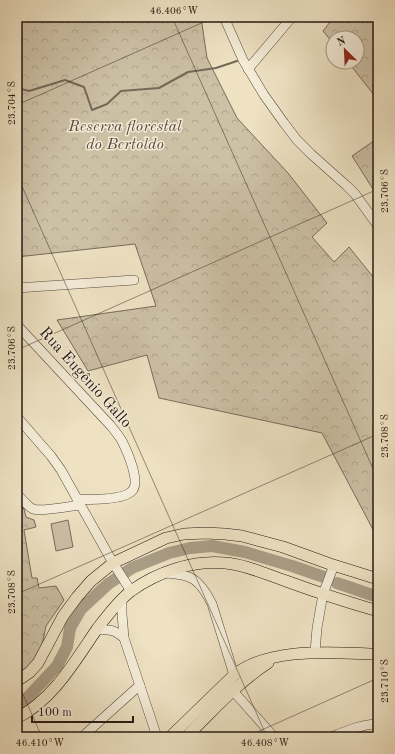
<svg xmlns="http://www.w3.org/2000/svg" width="395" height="754" viewBox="0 0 395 754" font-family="'Old Standard TT',serif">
	<defs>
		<pattern id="forest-crowns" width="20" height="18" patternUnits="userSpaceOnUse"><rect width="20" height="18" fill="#ccc0a5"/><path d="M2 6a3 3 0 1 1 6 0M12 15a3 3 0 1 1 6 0" fill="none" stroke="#afa48d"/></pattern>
	</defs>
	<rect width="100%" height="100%" fill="#eee2c3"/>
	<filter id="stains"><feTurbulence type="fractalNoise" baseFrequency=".005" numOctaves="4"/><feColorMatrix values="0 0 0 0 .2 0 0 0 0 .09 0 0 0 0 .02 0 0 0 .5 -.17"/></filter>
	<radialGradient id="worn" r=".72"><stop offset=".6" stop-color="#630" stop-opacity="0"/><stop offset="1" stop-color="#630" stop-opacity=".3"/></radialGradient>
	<!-- forest -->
	<g fill="url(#forest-crowns)" stroke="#796c5c">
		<polygon points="17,17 201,17 207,58 237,118 288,173 327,223 312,237 334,262 349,247 378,283 378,539 322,433 159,398 147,355 88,371 57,320 156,306 135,244 17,257"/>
		<polygon points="334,17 378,17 378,100 348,62 357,62 357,38 333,38 333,43 323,31"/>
		<polygon points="378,138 378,197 352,156"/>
		<polygon points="17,501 24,509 26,517 34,520 36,527 24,530 32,578 37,578 39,588 56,586 64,600 46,626 42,645 35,660 17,679"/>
	</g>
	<!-- garden -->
	<polygon fill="#ccc0a5" stroke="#796c5c" points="68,520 73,547 56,551 51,524"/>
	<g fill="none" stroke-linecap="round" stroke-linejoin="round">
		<!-- stream -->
		<polyline stroke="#756958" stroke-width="2" points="17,88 29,91 65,80 84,87 92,110 107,104 121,91 159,88 188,72 216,68 237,61"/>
		<!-- river -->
		<g stroke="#aa9e87" stroke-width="12">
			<polyline points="337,583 378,597"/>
			<polyline points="17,705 28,697 57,666 67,647 70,628 81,609 108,584 132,568 169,553 190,548 212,546 245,552 292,566 324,577"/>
		</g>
		<defs>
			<g id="minor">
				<polyline points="224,17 243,60 264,95 284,123 297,140 311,154 347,186 355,194 378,226"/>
				<polyline points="248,69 292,17"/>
				<polyline points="17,288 134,280"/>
				<path d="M 17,325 L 111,426 C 115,431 119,436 122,441 C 127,451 141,482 132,491 C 124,500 89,500 77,499"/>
				<polyline points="17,417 51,456 61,470 113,563 131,591"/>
				<path d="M 17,494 C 22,499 27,506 33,509 C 41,512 71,506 80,505"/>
				<path d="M 166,573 C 174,574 183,574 191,578 C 200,582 208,596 212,604 L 234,675"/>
				<polyline points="122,599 122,614 124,638 157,737"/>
				<path d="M 97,630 C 110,629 115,630 124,638"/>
				<polyline points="315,652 317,628 323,594 334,565"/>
				<polyline points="233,691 274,737"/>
				<polyline points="82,737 140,685"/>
				<path d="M 331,737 C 346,731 362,724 378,724"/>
			</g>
			<g id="major">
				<polyline points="17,681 30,672 38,663 63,616 77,597 91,581 113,563 166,538 184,534 205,533 225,534 242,536 283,547 330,564 378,579"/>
				<path d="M 17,718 C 53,700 75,661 97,629 C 107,616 118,601 131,591 C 157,572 193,560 225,563 C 244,564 268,575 286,581 C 316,592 347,602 378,611"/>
				<path d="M 170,737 L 234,675 C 271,646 334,653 378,654"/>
				<path d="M 186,737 C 212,712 237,683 268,663"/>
			</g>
		</defs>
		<!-- minor casing -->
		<use href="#minor" stroke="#584b3e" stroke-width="10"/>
		<!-- major casing -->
		<use href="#major" stroke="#261912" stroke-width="12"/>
		<!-- minor -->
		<use href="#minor" stroke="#f4ecd8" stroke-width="9"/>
		<!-- major -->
		<use href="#major" stroke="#eee2c3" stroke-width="11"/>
	</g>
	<!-- ticks -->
	<path fill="none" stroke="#261912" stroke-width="1" stroke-opacity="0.45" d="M 172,17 L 378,480M 17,105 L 215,17M 17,175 L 267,737M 17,350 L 378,189M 17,594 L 378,434M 17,681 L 42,737M 246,737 L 378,678"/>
	<g text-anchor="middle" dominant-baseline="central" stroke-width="3" stroke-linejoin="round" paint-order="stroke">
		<!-- park labels -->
		<g font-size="16" font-style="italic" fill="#584b3e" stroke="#f4ecd8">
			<text x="125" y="127">Reserva florestal<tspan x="125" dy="18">do Bertoldo</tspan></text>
		</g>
		<!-- street labels -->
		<g font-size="16" fill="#261912" stroke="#f4ecd8">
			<text transform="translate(85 378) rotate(48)">Rua Eugênio Gallo</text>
		</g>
	</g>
	<!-- margin -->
	<rect width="395" height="754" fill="none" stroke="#eee2c3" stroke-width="44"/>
	<!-- north arrow -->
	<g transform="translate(345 50) rotate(336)"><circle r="19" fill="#f4ecd8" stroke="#a29889"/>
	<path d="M0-3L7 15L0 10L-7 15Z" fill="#8f2418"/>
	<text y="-6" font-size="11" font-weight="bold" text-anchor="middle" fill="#261912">N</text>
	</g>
	<!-- scale -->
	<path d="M32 716v6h101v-6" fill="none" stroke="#261912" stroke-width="2"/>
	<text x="38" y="716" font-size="12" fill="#261912" stroke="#f4ecd8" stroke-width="3" paint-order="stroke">100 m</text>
	<rect x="22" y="22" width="351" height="710" fill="none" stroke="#261912" stroke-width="1.5"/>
	<g font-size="10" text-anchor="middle" fill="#261912">
		<text x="174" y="14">46.406°W</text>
		<text transform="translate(11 103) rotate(-90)" y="4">23.704°S</text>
		<text transform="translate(384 191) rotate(-90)" y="4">23.706°S</text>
		<text transform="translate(11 348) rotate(-90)" y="4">23.706°S</text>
		<text transform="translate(384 436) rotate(-90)" y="4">23.708°S</text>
		<text transform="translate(11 592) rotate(-90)" y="4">23.708°S</text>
		<text transform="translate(384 681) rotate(-90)" y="4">23.710°S</text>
		<text x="40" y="746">46.410°W</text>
		<text x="265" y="746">46.408°W</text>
	</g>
	<rect width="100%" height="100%" filter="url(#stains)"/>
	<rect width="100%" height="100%" fill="url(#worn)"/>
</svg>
